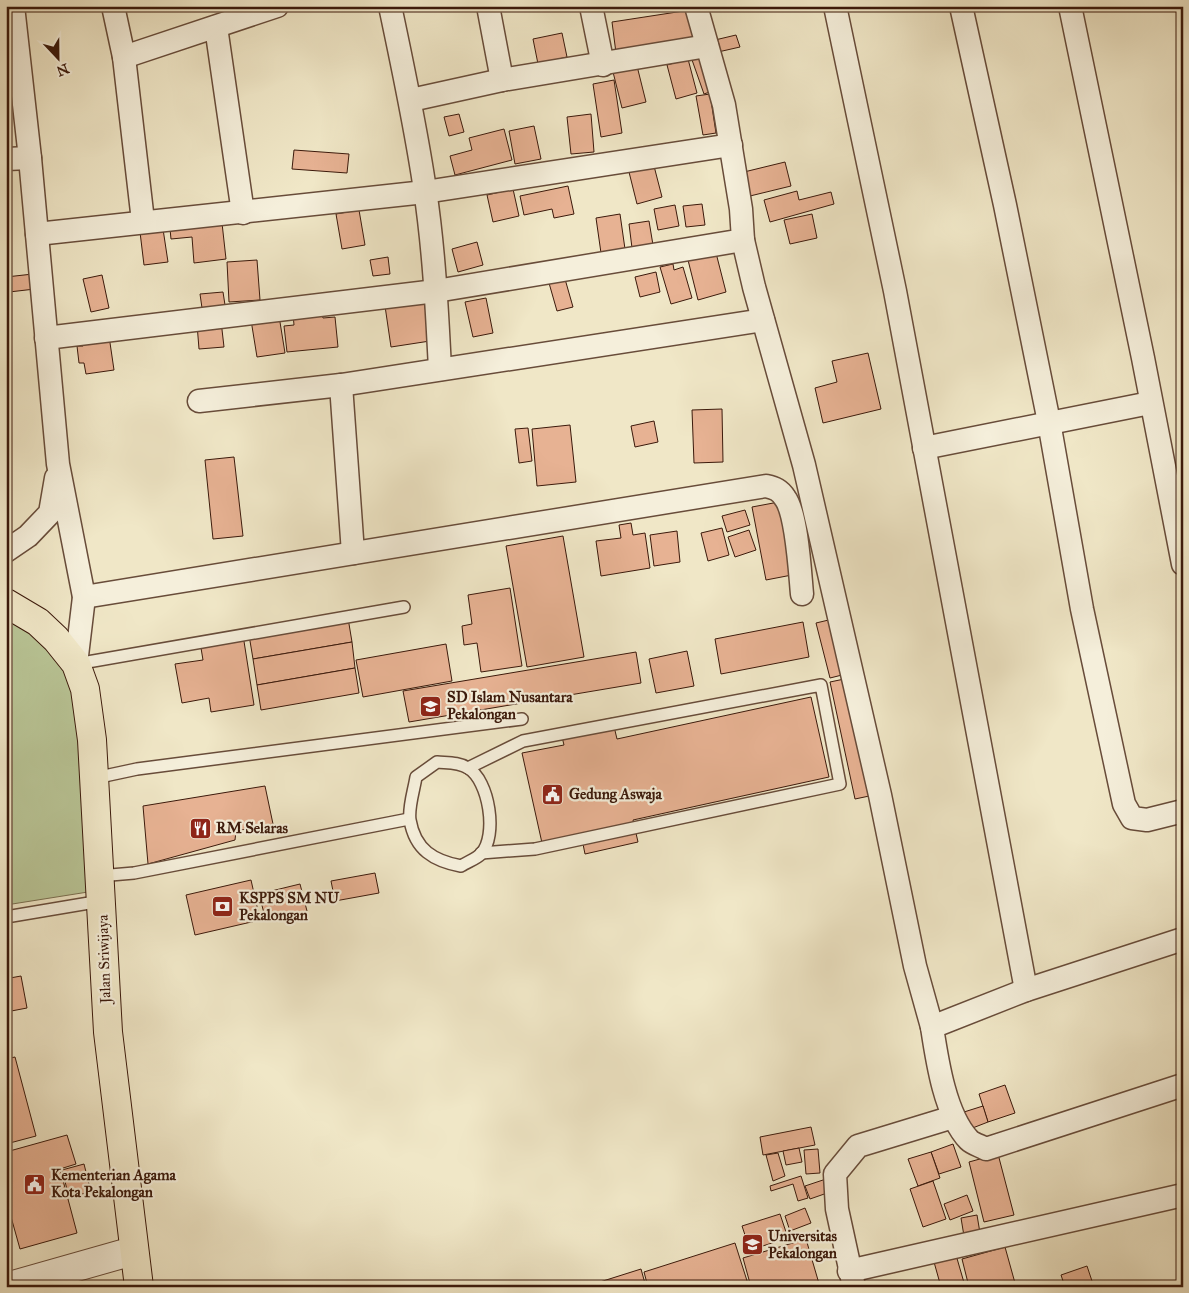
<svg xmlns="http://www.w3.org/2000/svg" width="1189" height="1293" viewBox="0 0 1189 1293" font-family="'IM FELL Great Primer',serif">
	<rect width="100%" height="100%" fill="#f0e7c7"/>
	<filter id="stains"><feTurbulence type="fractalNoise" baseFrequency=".004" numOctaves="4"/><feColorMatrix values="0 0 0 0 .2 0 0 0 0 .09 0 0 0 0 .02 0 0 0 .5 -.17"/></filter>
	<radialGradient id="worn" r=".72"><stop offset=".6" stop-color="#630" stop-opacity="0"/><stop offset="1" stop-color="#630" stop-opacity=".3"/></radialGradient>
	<!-- green -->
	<polygon fill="#b9c596" stroke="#7a6f50" points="6,604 58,642 91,739 88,892 6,905"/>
	<!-- building -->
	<g fill="#e7b293" stroke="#3b190b">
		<polygon points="690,10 695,40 616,53 612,22"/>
		<polygon points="562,33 567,57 538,64 533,39"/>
		<polygon points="736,35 740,47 718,52 715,40"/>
		<polygon points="705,52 718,89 704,94 691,57"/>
		<polygon points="688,59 697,93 676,99 667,65"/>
		<polygon points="637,66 646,102 622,108 613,72"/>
		<polygon points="614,80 622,133 601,137 593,84"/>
		<polygon points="710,94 716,133 703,135 696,96"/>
		<polygon points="459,114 464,132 449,136 444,117"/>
		<polygon points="591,114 594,152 571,154 567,117"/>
		<polygon points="534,126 541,159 515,164 509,131"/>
		<polygon points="504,129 512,160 455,175 450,156 472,150 469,138"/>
		<polygon points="294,150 349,154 347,173 292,169"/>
		<polygon points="785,162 791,186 750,196 744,172"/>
		<polygon points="654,166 662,197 637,204 629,172"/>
		<polygon points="568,186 574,214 554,218 552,209 524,215 520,196"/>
		<polygon points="513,189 519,216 493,222 487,195"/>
		<polygon points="797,191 799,200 831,192 834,204 770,222 764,200"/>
		<polygon points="702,204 705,225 686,227 683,206"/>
		<polygon points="675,205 679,226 658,230 654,209"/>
		<polygon points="359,210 365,245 342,249 336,214"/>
		<polygon points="620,214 625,249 601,253 596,218"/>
		<polygon points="812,214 817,238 790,244 784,220"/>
		<polygon points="649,221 653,245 632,248 629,224"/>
		<polygon points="222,223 226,259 194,263 192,237 171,239 170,229"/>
		<polygon points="163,229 168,262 144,265 140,232"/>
		<polygon points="477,242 483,265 458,272 452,249"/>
		<polygon points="716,253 726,292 698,300 688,260"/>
		<polygon points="388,257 390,274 373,276 370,260"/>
		<polygon points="257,260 260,300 229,302 227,262"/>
		<polygon points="673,264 674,270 683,267 692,298 671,304 660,267"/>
		<polygon points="656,272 660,292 640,297 635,277"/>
		<polygon points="33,274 35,289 9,292 10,300 6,300 6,277"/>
		<polygon points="102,275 109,308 91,312 83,279"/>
		<polygon points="565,279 573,307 557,311 549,283"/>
		<polygon points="223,292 225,305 202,308 200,294"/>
		<polygon points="486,298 493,333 473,337 465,302"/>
		<polygon points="424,300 430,341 391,347 385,306"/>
		<polygon points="321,311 323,318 335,317 338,347 287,352 284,326 294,325 293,314"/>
		<polygon points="279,316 285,353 257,357 251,320"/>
		<polygon points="221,321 224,347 199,349 197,324"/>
		<polygon points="109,336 114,370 86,374 84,363 79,363 77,346 83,346 83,340"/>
		<polygon points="868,353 881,409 823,423 815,388 837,382 832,361"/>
		<polygon points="722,409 723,462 694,463 692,410"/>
		<polygon points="654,421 658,442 635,447 631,426"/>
		<polygon points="570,425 576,482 537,486 532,429"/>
		<polygon points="528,428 532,461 519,463 515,429"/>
		<polygon points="234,457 243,536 213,539 205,460"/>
		<polygon points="784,501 797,574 766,580 752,507"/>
		<polygon points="745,510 750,525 727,532 722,516"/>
		<polygon points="631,523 633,535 645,533 650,568 601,576 596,541 621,538 619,525"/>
		<polygon points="722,528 729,555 708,561 701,533"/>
		<polygon points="749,530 756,550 735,557 728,537"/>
		<polygon points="677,531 680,562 654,566 650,535"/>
		<polygon points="563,536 584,657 527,667 506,546"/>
		<polygon points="510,588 522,666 481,672 477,643 464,645 462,626 472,624 468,595"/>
		<polygon points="348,618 352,642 253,659 249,635"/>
		<polygon points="837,618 850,673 830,678 816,623"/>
		<polygon points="803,622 809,657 721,674 715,639"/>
		<polygon points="243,635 254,705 211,712 209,698 182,703 175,664 203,660 200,642"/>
		<polygon points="352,642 355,668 257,685 253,659"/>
		<polygon points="446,644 452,681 363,697 356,660"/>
		<polygon points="687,651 694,686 656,693 649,659"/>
		<polygon points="636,652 641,683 409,722 403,691"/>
		<polygon points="355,668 359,693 261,710 257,685"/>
		<polygon points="849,678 874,795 855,799 830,682"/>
		<polygon points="811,697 829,777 633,820 638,842 585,854 581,834 542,843 522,753 564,745 560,729 612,718 617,739"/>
		<polygon points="265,786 273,824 236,831 235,840 148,864 143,806"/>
		<polygon points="375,873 379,893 335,901 331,881"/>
		<polygon points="251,880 260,920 195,935 186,895"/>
		<polygon points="300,884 307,911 266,921 259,894"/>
		<polygon points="6,963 10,978 21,976 27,1008 6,1012"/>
		<polygon points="15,1057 36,1136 6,1144 6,1059"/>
		<polygon points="1005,1085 1015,1113 988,1122 979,1094"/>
		<polygon points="983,1106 988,1122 970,1129 964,1112"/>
		<polygon points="811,1127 815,1145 763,1155 760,1137"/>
		<polygon points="67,1135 76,1164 60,1169 77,1233 20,1249 6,1199 6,1152"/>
		<polygon points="953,1144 961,1167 939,1174 931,1152"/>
		<polygon points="799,1148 802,1162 786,1165 783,1151"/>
		<polygon points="818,1149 820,1173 806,1174 804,1150"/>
		<polygon points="931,1152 940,1178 918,1186 908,1159"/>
		<polygon points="778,1153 785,1176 773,1181 766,1155"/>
		<polygon points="998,1154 1014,1215 984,1222 969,1162"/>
		<polygon points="84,1164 91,1192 69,1197 62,1170"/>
		<polygon points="801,1176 808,1198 798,1201 793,1184 771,1191 770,1186"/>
		<polygon points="826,1179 830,1192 810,1199 805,1186"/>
		<polygon points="933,1181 946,1219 923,1227 910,1189"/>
		<polygon points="967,1195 973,1211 950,1220 944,1204"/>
		<polygon points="805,1208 811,1223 790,1231 785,1216"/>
		<polygon points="780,1214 788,1238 750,1250 742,1226"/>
		<polygon points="977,1215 980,1233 964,1236 961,1218"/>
		<polygon points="806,1239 820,1287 751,1287 743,1258"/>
		<polygon points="735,1243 749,1287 648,1287 644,1272"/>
		<polygon points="1005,1247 1015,1283 1003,1287 969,1287 962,1259"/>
		<polygon points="956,1255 965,1286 941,1287 934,1262"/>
		<polygon points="1087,1266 1094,1287 1065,1287 1061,1275"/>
		<polygon points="641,1269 646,1287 584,1287"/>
	</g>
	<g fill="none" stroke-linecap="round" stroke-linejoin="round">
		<defs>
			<g id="service">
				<polyline points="76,664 404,607"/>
				<path d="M 437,762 C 447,763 459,762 468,768 C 489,780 498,836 481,854 C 476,859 467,862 461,866 C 434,861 415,850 410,820 C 408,808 414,790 416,777 Z"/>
				<polyline points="468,768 523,741 821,685 840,784 535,849 481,853"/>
				<polyline points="95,778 137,769 522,719"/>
				<polyline points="99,876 134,873 409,819"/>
				<polyline points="6,917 101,901"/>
			</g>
			<g id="minor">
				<polyline points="13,6 30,158 58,464 84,597 76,664"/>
				<polyline points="113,6 124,57 143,221"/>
				<path d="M 390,6 C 403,67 416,128 425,190 C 434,250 437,310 440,369"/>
				<polyline points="488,6 502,80"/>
				<polyline points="591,6 603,65"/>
				<polyline points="835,6 895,291 1026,990"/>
				<polyline points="961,6 1005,205 1049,422 1082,609 1124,804 1132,818 1147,820 1183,811"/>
				<polyline points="1070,6 1143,358 1183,564"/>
				<polyline points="216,27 243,213"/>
				<polyline points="124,57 277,6"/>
				<polyline points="411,100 502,80 707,46"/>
				<polyline points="6,159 30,158"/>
				<polyline points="37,234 425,192 731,145"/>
				<polyline points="743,240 754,287 804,465 880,795 915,966 932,1027"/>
				<polyline points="46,338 436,291 743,240 741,209 724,105 696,6"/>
				<polyline points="199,401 341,385"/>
				<polyline points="924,448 1150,403"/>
				<polyline points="6,551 28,536 50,513 56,478"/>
				<polyline points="353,553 341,385 763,320"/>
				<path d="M 84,597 L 766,486 C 775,488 780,490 785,498 C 797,514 800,573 802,594"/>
				<path d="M 1183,939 L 1026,990 L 932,1027 C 937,1060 945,1115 969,1140 C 973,1144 981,1146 986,1149 L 1183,1085"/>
				<polyline points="849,1271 1183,1195"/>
				<polyline points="854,1287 837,1209 835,1174 858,1146 953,1117"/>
			</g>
			<polyline id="tertiary" points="6,1287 133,1251"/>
			<polyline id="trunk" points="6,603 38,622 56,639 76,664 85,689 92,740 108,1032 139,1287"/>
		</defs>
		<!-- service casing -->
		<use href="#service" stroke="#684c3a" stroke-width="14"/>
		<!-- minor casing -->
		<use href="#minor" stroke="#684c3a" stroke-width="25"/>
		<!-- tertiary casing -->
		<use href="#tertiary" stroke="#684c3a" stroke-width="30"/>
		<!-- trunk casing -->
		<use href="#trunk" stroke="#3b190b" stroke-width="30"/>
		<!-- service -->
		<use href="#service" stroke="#f5efdb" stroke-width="11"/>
		<!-- minor -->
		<use href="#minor" stroke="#f5efdb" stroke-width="22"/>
		<!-- tertiary -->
		<use href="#tertiary" stroke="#f5efdb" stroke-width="28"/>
		<!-- trunk -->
		<use href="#trunk" stroke="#f0e7c7" stroke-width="28"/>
	</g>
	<!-- icons -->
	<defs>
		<symbol id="school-square" viewBox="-11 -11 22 22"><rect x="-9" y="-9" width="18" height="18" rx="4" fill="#8f2418" stroke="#f5efdb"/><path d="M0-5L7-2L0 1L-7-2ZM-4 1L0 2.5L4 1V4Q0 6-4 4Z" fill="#fff"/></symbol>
		<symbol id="civic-square" viewBox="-11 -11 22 22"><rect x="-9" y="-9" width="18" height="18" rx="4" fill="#8f2418" stroke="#f5efdb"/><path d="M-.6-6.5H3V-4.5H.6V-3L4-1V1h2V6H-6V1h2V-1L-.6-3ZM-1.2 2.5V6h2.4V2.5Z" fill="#fff"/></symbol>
		<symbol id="restaurant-square" viewBox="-11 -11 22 22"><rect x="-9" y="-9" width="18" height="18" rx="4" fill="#8f2418" stroke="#f5efdb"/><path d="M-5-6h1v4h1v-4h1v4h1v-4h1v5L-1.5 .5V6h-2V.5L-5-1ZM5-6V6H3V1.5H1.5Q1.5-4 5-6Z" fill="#fff"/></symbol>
		<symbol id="bank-square" viewBox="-11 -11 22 22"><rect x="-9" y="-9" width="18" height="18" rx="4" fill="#8f2418" stroke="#f5efdb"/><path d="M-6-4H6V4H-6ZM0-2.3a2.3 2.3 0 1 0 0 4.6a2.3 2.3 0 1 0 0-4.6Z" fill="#fff"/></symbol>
		<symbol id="university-square" viewBox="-11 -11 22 22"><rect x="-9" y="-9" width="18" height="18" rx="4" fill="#8f2418" stroke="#f5efdb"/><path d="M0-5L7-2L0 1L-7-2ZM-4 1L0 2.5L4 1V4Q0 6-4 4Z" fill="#fff"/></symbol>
	</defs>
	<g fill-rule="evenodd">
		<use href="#school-square" x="418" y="694" width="25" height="25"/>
		<use href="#civic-square" x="540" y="782" width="25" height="25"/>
		<use href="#restaurant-square" x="188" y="816" width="25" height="25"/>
		<use href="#bank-square" x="210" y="894" width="25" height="25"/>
		<use href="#civic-square" x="22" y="1172" width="25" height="25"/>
		<use href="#university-square" x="740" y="1232" width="25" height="25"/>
	</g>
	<g text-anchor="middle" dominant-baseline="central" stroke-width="4.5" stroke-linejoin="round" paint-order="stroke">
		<!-- poi labels -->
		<g font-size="15" font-weight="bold" fill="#3b190b" stroke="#f5efdb" text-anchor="start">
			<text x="447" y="697">SD Islam Nusantara<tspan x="447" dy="17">Pekalongan</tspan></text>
			<text x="569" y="794">Gedung Aswaja</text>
			<text x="216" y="828">RM Selaras</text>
			<text x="239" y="898">KSPPS SM NU<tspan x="239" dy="17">Pekalongan</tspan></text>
			<text x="51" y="1175">Kementerian Agama<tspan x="51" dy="17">Kota Pekalongan</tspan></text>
			<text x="768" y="1236">Universitas<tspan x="768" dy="17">Pekalongan</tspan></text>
		</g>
		<!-- street labels -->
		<g font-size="15" fill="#3b190b" stroke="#f5efdb">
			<text transform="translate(104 959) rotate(-92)">Jalan Sriwijaya</text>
		</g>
	</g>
	<!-- margin -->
	<rect width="1189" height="1293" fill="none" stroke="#f0e7c7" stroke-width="25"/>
	<rect x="8" y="8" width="1174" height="1278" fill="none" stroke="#3b190b" stroke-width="2.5"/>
	<rect x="12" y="12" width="1164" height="1268" fill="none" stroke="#3b190b"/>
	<!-- north arrow -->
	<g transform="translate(58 58) rotate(158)" stroke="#f5efdb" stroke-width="4" paint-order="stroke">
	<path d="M0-4L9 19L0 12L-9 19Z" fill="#3b190b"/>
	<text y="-8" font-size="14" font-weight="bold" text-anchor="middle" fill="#3b190b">N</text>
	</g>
	<rect width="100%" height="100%" filter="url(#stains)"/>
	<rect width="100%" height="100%" fill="url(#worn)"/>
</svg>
